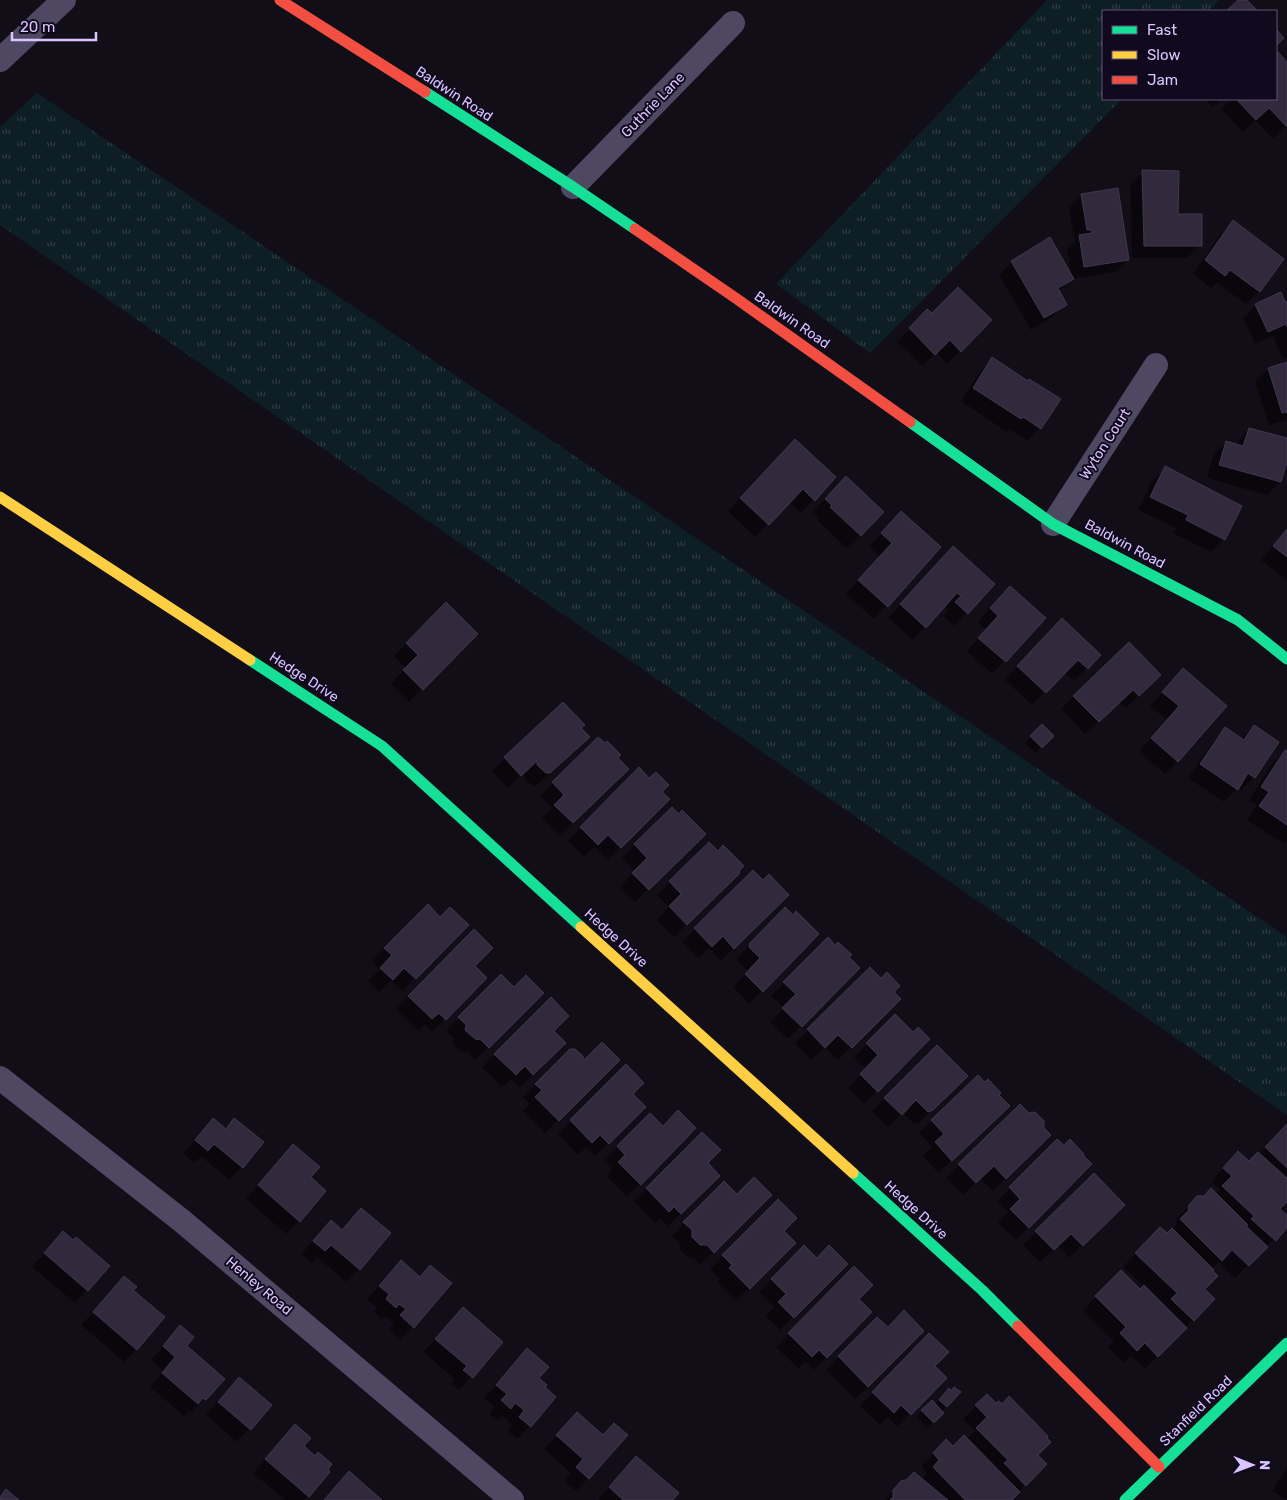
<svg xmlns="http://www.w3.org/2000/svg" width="1287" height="1500" viewBox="0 0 1287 1500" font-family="Rubik,sans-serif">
	<defs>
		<pattern id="grass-tufts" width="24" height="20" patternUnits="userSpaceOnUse" patternTransform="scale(1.25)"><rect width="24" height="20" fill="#0d1e25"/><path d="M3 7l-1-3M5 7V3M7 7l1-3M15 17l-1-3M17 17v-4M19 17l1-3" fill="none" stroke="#303d46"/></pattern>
	</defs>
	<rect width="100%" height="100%" fill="#120e18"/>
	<!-- grass -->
	<g fill="url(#grass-tufts)">
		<polygon points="1047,0 1220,0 1209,11 1103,11 1103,99 1122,99 870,353 776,284"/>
		<polygon points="37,93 1287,937 1287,1115 0,225 0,127"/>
	</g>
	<!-- shadow -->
	<g fill="#0007">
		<polygon points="1278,54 1287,64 1287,125 1273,139 1255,120 1243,132 1221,109 1232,99 1276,99 1276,56"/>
		<polygon points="1205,99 1221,99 1213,107"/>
		<polygon points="1143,172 1200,245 1187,258 1132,258 1130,185"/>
		<polygon points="1082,195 1128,259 1115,272 1072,279 1058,292 1065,304 1052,317 1031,330 999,275 1012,262 1071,275 1067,249 1075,242 1069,208"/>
		<polygon points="1233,222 1283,260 1259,291 1246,304 1217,283 1211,288 1193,274 1220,235"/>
		<polygon points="1287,302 1287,357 1283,359 1273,336 1255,344 1243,318 1256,305"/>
		<polygon points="932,315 990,320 947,364 936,352 922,366 897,342 917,321"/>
		<polygon points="992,359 1040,428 1027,441 1010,429 1007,432 961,401 980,372"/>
		<polygon points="1287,363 1287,420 1269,425 1255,382 1268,369"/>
		<polygon points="1249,429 1287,440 1287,457 1280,482 1267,495 1207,478 1213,455 1226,442 1235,445"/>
		<polygon points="782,453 834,477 801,513 789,502 755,537 728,511"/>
		<polygon points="1165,468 1224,539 1211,552 1173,533 1176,528 1138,510 1152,481"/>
		<polygon points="833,490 882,512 847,548 818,521 820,519 813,512"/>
		<polygon points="888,526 940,547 874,619 846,594 880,556 869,547"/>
		<polygon points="1287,529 1287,581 1261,560"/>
		<polygon points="953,548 967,613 954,626 943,616 949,610 944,606 913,640 888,618"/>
		<polygon points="997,600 1044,618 992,674 967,651 986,630 978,622"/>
		<polygon points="446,604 476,634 409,702 391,684 406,668 394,656"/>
		<polygon points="1049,633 1099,655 1074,681 1064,672 1032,705 1005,680"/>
		<polygon points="1183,670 1178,761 1165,774 1139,752 1167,720 1150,706"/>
		<polygon points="1160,675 1126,708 1119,701 1085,734 1061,709 1074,696"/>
		<polygon points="1042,726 1052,736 1035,753 1025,743"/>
		<polygon points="1254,726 1254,777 1241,790 1238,788 1224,802 1188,778 1213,742 1225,729 1241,740"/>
		<polygon points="580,729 575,750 536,786 532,786 525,778 524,772 508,788 492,771 505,758"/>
		<polygon points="598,738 627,769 560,835 542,818 552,808 540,796"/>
		<polygon points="1285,751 1287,752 1287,841 1284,844 1247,820 1257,805 1249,800 1272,764"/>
		<polygon points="639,769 668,799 608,860 594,847 584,857 568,841"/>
		<polygon points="672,808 704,834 635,902 620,887 635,871 622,858"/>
		<polygon points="709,843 738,873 674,937 657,920 669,907 657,895"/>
		<polygon points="753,872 763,882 787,895 721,961 709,948 698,958 682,942"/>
		<polygon points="428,905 440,918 467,925 402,991 391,980 379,992 368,981 380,969 372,961"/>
		<polygon points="772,922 817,934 749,1004 733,987 748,971 737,960 738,957"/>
		<polygon points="474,931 473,966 486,978 432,1032 425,1025 418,1031 396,1009"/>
		<polygon points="828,939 858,968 788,1039 770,1022 784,1008 771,996"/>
		<polygon points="870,969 899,999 838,1060 825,1047 811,1060 795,1043"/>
		<polygon points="501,976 514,989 542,993 475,1060 468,1052 462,1052 453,1043 454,1038 446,1031"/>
		<polygon points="551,999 552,1031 564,1043 520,1087 511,1079 502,1087 482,1067"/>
		<polygon points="895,1016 913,1034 928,1039 864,1104 848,1088 866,1069 854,1057"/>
		<polygon points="937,1047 966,1076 919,1123 914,1124 903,1112 888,1127 872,1111"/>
		<polygon points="570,1050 582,1064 618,1060 545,1133 523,1111 530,1104 523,1097"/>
		<polygon points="626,1066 632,1094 644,1107 595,1156 586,1147 578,1155 558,1134"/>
		<polygon points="997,1095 995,1119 938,1173 923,1156 932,1147 919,1133 932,1121"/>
		<polygon points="650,1115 663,1127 694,1128 627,1197 606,1176 613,1168 605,1160"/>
		<polygon points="213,1120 225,1130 234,1120 242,1167 229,1180 201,1156 195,1163 183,1154"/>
		<polygon points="1287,1126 1287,1200 1279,1209 1287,1216 1287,1226 1235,1278 1218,1262 1212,1269 1203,1289 1213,1299 1145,1369 1131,1355 1124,1363 1108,1347 1114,1341 1083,1310 1121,1272 1140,1291 1144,1286 1123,1267 1147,1241 1167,1235 1176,1225 1176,1219 1198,1197 1215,1194 1220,1189 1211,1182 1225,1166 1248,1162 1259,1154"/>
		<polygon points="1043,1129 1049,1135 993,1191 980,1178 963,1195 946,1178 959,1165"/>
		<polygon points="702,1133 706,1163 718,1176 668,1226 660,1219 655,1223 634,1201"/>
		<polygon points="1057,1140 1064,1147 1090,1164 1016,1240 998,1223 1008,1212 997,1201"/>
		<polygon points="293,1146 309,1177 299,1221 286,1234 246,1199"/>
		<polygon points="1094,1175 1123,1205 1069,1258 1058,1246 1040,1262 1023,1245"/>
		<polygon points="724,1182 737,1195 770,1195 700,1265 694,1258 687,1257 680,1250 679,1243 672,1236"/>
		<polygon points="778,1201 782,1231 794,1243 736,1301 717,1282 720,1279 710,1269"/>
		<polygon points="361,1210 359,1269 346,1282 317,1257 312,1263 301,1254 331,1222 341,1231"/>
		<polygon points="63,1232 87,1290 75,1303 32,1267"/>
		<polygon points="804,1247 817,1259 846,1264 780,1330 766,1316 774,1307 759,1292"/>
		<polygon points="401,1262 419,1278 430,1266 413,1327 400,1340 388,1329 394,1323 385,1316 382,1320 374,1312 377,1308 367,1299"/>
		<polygon points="854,1268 857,1299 871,1312 814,1370 805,1362 799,1369 776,1347"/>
		<polygon points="124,1278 131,1291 136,1349 124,1362 81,1325"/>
		<polygon points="463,1309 502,1342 459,1390 451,1384 455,1379 423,1352"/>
		<polygon points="877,1318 888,1329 923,1331 855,1399 826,1370"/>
		<polygon points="180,1327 185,1346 223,1379 192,1412 190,1410 184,1416 150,1387 163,1371 151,1360"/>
		<polygon points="929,1335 933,1366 945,1378 897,1427 888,1417 880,1425 860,1406"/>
		<polygon points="527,1350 537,1378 530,1426 517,1439 507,1430 512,1424 502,1416 497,1421 489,1414 495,1407 484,1399"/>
		<polygon points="239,1378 270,1405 237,1442 206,1415"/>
		<polygon points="951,1392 959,1392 941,1412 943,1413 927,1428 916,1417 932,1401 935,1405 943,1396"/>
		<polygon points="987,1395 1045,1464 1010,1500 884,1500 901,1482 921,1480 927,1473 921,1466 946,1441 953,1447 967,1439 975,1431 963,1419"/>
		<polygon points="577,1414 588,1478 576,1491 564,1481 571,1473 544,1449"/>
		<polygon points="295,1426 302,1447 314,1458 308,1496 304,1500 285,1500 253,1473"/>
		<polygon points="636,1458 672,1500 598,1500 623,1471"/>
		<polygon points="1287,1467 1287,1500 1286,1500 1272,1491"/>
	</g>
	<!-- building -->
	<g fill="#322a3c" stroke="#40374e">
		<polygon points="1238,0 1247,0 1258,11 1226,11"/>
		<polygon points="1276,29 1284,38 1276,46"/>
		<polygon points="1278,52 1287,62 1287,127 1269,108 1256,120 1236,99 1276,99 1276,54"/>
		<polygon points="1142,170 1179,171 1178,214 1202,214 1202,246 1144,246"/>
		<polygon points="1118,188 1129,260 1084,267 1079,235 1092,233 1092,230 1087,230 1081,194"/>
		<polygon points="1233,220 1284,259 1260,292 1230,270 1225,276 1205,260"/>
		<polygon points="1050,237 1074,279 1058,288 1067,305 1044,318 1011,261"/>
		<polygon points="958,287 992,320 961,352 950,340 935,355 909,328 927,309 932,313"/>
		<polygon points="1281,292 1285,302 1287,301 1287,327 1286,324 1268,332 1255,304"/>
		<polygon points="992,357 1028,381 1029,379 1061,399 1041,429 1023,417 1021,419 973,388"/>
		<polygon points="1287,362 1287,412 1282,413 1268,368"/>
		<polygon points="1249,428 1287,438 1287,462 1281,482 1219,465 1226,441 1243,446"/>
		<polygon points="795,439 836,477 815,501 803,489 769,525 740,498"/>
		<polygon points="1165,466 1242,506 1225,540 1186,520 1188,515 1150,497"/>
		<polygon points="846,476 884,512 861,536 830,507 832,505 825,499"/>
		<polygon points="901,511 941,547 888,607 858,580 892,543 881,533"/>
		<polygon points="1287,529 1287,557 1273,546"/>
		<polygon points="953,546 995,584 968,614 955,602 961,596 957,593 926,628 900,604"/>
		<polygon points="1010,586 1046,618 1006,662 978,638 998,616 990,608"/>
		<polygon points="446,602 478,634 423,690 403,670 418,655 406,643"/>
		<polygon points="1062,618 1101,655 1088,669 1078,660 1046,693 1017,666"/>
		<polygon points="1129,642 1161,675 1139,696 1133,690 1099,722 1073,696"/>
		<polygon points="1183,668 1227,706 1178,762 1151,738 1179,706 1162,692"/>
		<polygon points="563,702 585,725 581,728 590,737 550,773 546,773 537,765 537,761 521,776 504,757"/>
		<polygon points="1042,724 1054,736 1042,748 1030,736"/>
		<polygon points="1254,725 1279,742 1255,778 1248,773 1238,790 1200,764 1225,727 1244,740"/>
		<polygon points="598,737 605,743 607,741 621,755 618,758 629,769 573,823 554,805 564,795 552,782"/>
		<polygon points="1285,750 1287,751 1287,825 1259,806 1269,792 1261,787"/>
		<polygon points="639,767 649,778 656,772 669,785 662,792 670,799 621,848 608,835 598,845 580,827"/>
		<polygon points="672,807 679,814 682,810 706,834 649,890 632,873 647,858 634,844"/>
		<polygon points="709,842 718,851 723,845 744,866 739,871 740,873 687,925 669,906 681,894 669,881"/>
		<polygon points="753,870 763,880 769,874 789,895 734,949 723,936 712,947 694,928"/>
		<polygon points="428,904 440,917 450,907 469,925 416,979 404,968 393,980 380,968 392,955 384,948"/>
		<polygon points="785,907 793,915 796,911 819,934 763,992 745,974 760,958 749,947 750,943"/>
		<polygon points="474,929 493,948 475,966 487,978 446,1020 439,1013 432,1019 408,996"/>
		<polygon points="828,937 835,945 838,942 852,955 849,957 860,968 802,1027 782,1008 796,994 783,982"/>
		<polygon points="870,967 881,978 887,972 900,986 894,992 901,999 852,1048 838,1035 825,1048 807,1029"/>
		<polygon points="501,974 514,987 526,975 544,993 489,1048 481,1040 475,1039 465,1030 466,1025 458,1017"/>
		<polygon points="551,997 569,1016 554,1031 566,1043 533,1075 525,1066 516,1075 494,1054"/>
		<polygon points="895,1014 913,1032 918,1027 930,1039 878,1092 860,1074 878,1055 866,1043"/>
		<polygon points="602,1042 620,1060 559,1121 535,1097 542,1090 535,1084 570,1049 575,1049 583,1056 583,1061"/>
		<polygon points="937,1045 968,1076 933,1110 928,1112 916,1100 902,1115 884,1098"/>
		<polygon points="626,1064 644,1083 633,1094 646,1107 609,1144 600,1135 592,1143 570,1120"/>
		<polygon points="978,1075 985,1082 988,1079 1001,1093 999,1095 1010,1106 952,1161 935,1142 944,1134 931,1120"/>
		<polygon points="1020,1104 1029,1113 1035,1112 1044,1121 1044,1128 1051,1135 1006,1179 994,1166 976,1183 958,1164"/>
		<polygon points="678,1110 696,1128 641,1185 618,1162 625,1155 617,1146 650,1113 663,1126"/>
		<polygon points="213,1118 226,1129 234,1118 264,1142 243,1168 214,1144 208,1151 195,1140"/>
		<polygon points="1287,1124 1287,1168 1265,1147"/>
		<polygon points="702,1132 721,1150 708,1163 720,1176 681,1214 674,1207 669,1212 646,1188"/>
		<polygon points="1057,1139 1064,1145 1070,1139 1084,1154 1083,1155 1092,1164 1029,1228 1010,1209 1020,1199 1009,1187"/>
		<polygon points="293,1144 320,1167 311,1177 326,1191 300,1222 258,1185"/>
		<polygon points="1238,1151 1249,1161 1258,1152 1287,1178 1287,1202 1280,1209 1287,1215 1287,1228 1276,1241 1251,1219 1254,1216 1222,1186 1232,1176 1223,1168"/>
		<polygon points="1094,1173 1125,1205 1083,1246 1071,1234 1054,1250 1035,1231"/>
		<polygon points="754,1177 772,1195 714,1253 707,1245 700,1245 692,1237 692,1230 683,1222 724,1181 737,1194"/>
		<polygon points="1211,1188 1248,1225 1246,1226 1268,1247 1249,1266 1232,1250 1222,1261 1180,1219 1188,1211 1189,1205 1197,1196 1204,1196"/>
		<polygon points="778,1199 797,1218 784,1231 796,1243 750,1289 729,1268 732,1265 722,1255"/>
		<polygon points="361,1208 391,1233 360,1270 331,1245 325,1251 313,1241 331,1220 342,1230"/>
		<polygon points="1160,1227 1167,1233 1172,1228 1214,1270 1213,1271 1218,1276 1205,1289 1215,1299 1194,1321 1171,1299 1177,1293 1135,1253"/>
		<polygon points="63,1231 73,1240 76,1237 110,1266 88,1291 44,1253"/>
		<polygon points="804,1245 817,1258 829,1245 848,1264 794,1318 778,1302 786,1294 771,1279"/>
		<polygon points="401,1260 420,1277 430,1265 452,1283 414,1328 400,1315 406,1309 399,1304 396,1308 386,1299 389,1294 379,1286"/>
		<polygon points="854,1266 873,1285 859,1299 872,1312 827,1358 819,1350 812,1357 788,1333"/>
		<polygon points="1121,1270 1140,1289 1144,1285 1187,1328 1158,1357 1145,1343 1137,1351 1120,1333 1126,1327 1095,1296"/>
		<polygon points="124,1276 137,1287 133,1290 165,1317 137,1350 93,1312"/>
		<polygon points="463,1307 503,1342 473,1378 463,1370 467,1366 435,1339"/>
		<polygon points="904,1310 924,1331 868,1387 838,1356 877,1317 888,1327"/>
		<polygon points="180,1325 194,1337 187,1346 225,1379 206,1400 203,1398 198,1404 162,1373 175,1357 163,1346"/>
		<polygon points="929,1333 949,1352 935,1366 947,1378 911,1415 901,1405 894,1413 872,1392"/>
		<polygon points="527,1348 549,1367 539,1378 547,1385 545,1387 556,1397 531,1427 519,1417 524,1410 515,1403 511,1409 501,1400 507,1394 496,1385"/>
		<polygon points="239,1377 272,1405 251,1430 218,1402"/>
		<polygon points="954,1387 961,1392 947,1407 939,1400 949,1388 951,1391"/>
		<polygon points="987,1394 996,1403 999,1401 1002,1404 1009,1396 1048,1436 1047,1438 1051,1442 1038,1455 1047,1464 1026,1486 1004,1463 1008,1460 976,1428 987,1417 975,1405"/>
		<polygon points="932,1400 944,1413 934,1423 921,1410"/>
		<polygon points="577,1412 603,1435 614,1423 628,1435 589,1479 576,1467 583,1459 556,1435"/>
		<polygon points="295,1424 311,1438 304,1446 315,1456 318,1452 332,1464 328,1469 330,1472 309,1497 265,1459"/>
		<polygon points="964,1435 1020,1492 1012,1500 965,1500 933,1467 939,1460 933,1453 946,1439 953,1446"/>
		<polygon points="636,1456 679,1493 673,1500 623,1500 609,1487"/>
		<polygon points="349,1471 382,1500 324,1500"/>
		<polygon points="914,1472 948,1500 890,1500 893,1497 893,1490 901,1481 906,1480"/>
		<polygon points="6,1489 19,1500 0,1500 0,1497"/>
	</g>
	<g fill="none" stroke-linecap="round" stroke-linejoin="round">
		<!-- street -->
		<g stroke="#4f4862" stroke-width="24">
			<polyline points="0,60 64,0"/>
			<polyline points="573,187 733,23"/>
			<polyline points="1053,524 1156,365"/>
			<polyline points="0,1078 182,1221 512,1500"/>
		</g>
		<!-- fast -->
		<g stroke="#16e098" stroke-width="11">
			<polyline points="425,92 573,187 635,229"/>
			<polyline points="910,422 1053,524 1238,620 1287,659"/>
			<polyline points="250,660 382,746 581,927"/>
			<polyline points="853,1173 982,1290 1018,1326"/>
			<polyline points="1125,1500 1287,1343"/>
		</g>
		<!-- slow -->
		<g stroke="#ffcf43" stroke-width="11">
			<polyline points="0,497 250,660"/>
			<polyline points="581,927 853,1173"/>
		</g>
		<!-- jam -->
		<g stroke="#f24e42" stroke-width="11">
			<polyline points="280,0 425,92"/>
			<polyline points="635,229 737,299 910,422"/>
			<polyline points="1018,1326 1159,1467"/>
		</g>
	</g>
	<g text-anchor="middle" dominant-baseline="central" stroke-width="4" stroke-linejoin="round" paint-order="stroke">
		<!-- street labels -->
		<g font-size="14" fill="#dac5ff" stroke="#11091d">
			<text transform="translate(454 94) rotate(33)">Baldwin Road</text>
			<text transform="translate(653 105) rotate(-46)">Guthrie Lane</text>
			<text transform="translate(792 320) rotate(35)">Baldwin Road</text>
			<text transform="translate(1105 444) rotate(-57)">Wyton Court</text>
			<text transform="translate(1125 544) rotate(28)">Baldwin Road</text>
			<text transform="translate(304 677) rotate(33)">Hedge Drive</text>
			<text transform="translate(616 938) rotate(42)">Hedge Drive</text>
			<text transform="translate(916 1210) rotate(42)">Hedge Drive</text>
			<text transform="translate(259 1286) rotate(40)">Henley Road</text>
			<text transform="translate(1196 1411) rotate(-44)">Stanfield Road</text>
		</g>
	</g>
	<!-- legend -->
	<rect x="1102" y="10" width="175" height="90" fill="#11091d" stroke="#615477"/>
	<rect x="1112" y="26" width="25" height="8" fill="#16e098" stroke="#615477"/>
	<text x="1147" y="35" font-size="15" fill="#dac5ff">Fast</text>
	<rect x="1112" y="51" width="25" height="8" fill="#ffcf43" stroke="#615477"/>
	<text x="1147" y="60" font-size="15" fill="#dac5ff">Slow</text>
	<rect x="1112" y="76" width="25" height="8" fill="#f24e42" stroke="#615477"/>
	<text x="1147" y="85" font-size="15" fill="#dac5ff">Jam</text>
	<!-- north arrow -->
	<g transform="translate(1252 1465) rotate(91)" stroke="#11091d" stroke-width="4" paint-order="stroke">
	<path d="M0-4L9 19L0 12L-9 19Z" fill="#dac5ff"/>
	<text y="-8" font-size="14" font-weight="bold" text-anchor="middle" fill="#dac5ff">N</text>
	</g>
	<!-- scale -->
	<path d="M12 32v8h84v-8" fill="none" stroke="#dac5ff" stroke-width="2.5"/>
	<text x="20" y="32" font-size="15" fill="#dac5ff" stroke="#11091d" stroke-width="4" paint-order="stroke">20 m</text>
</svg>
